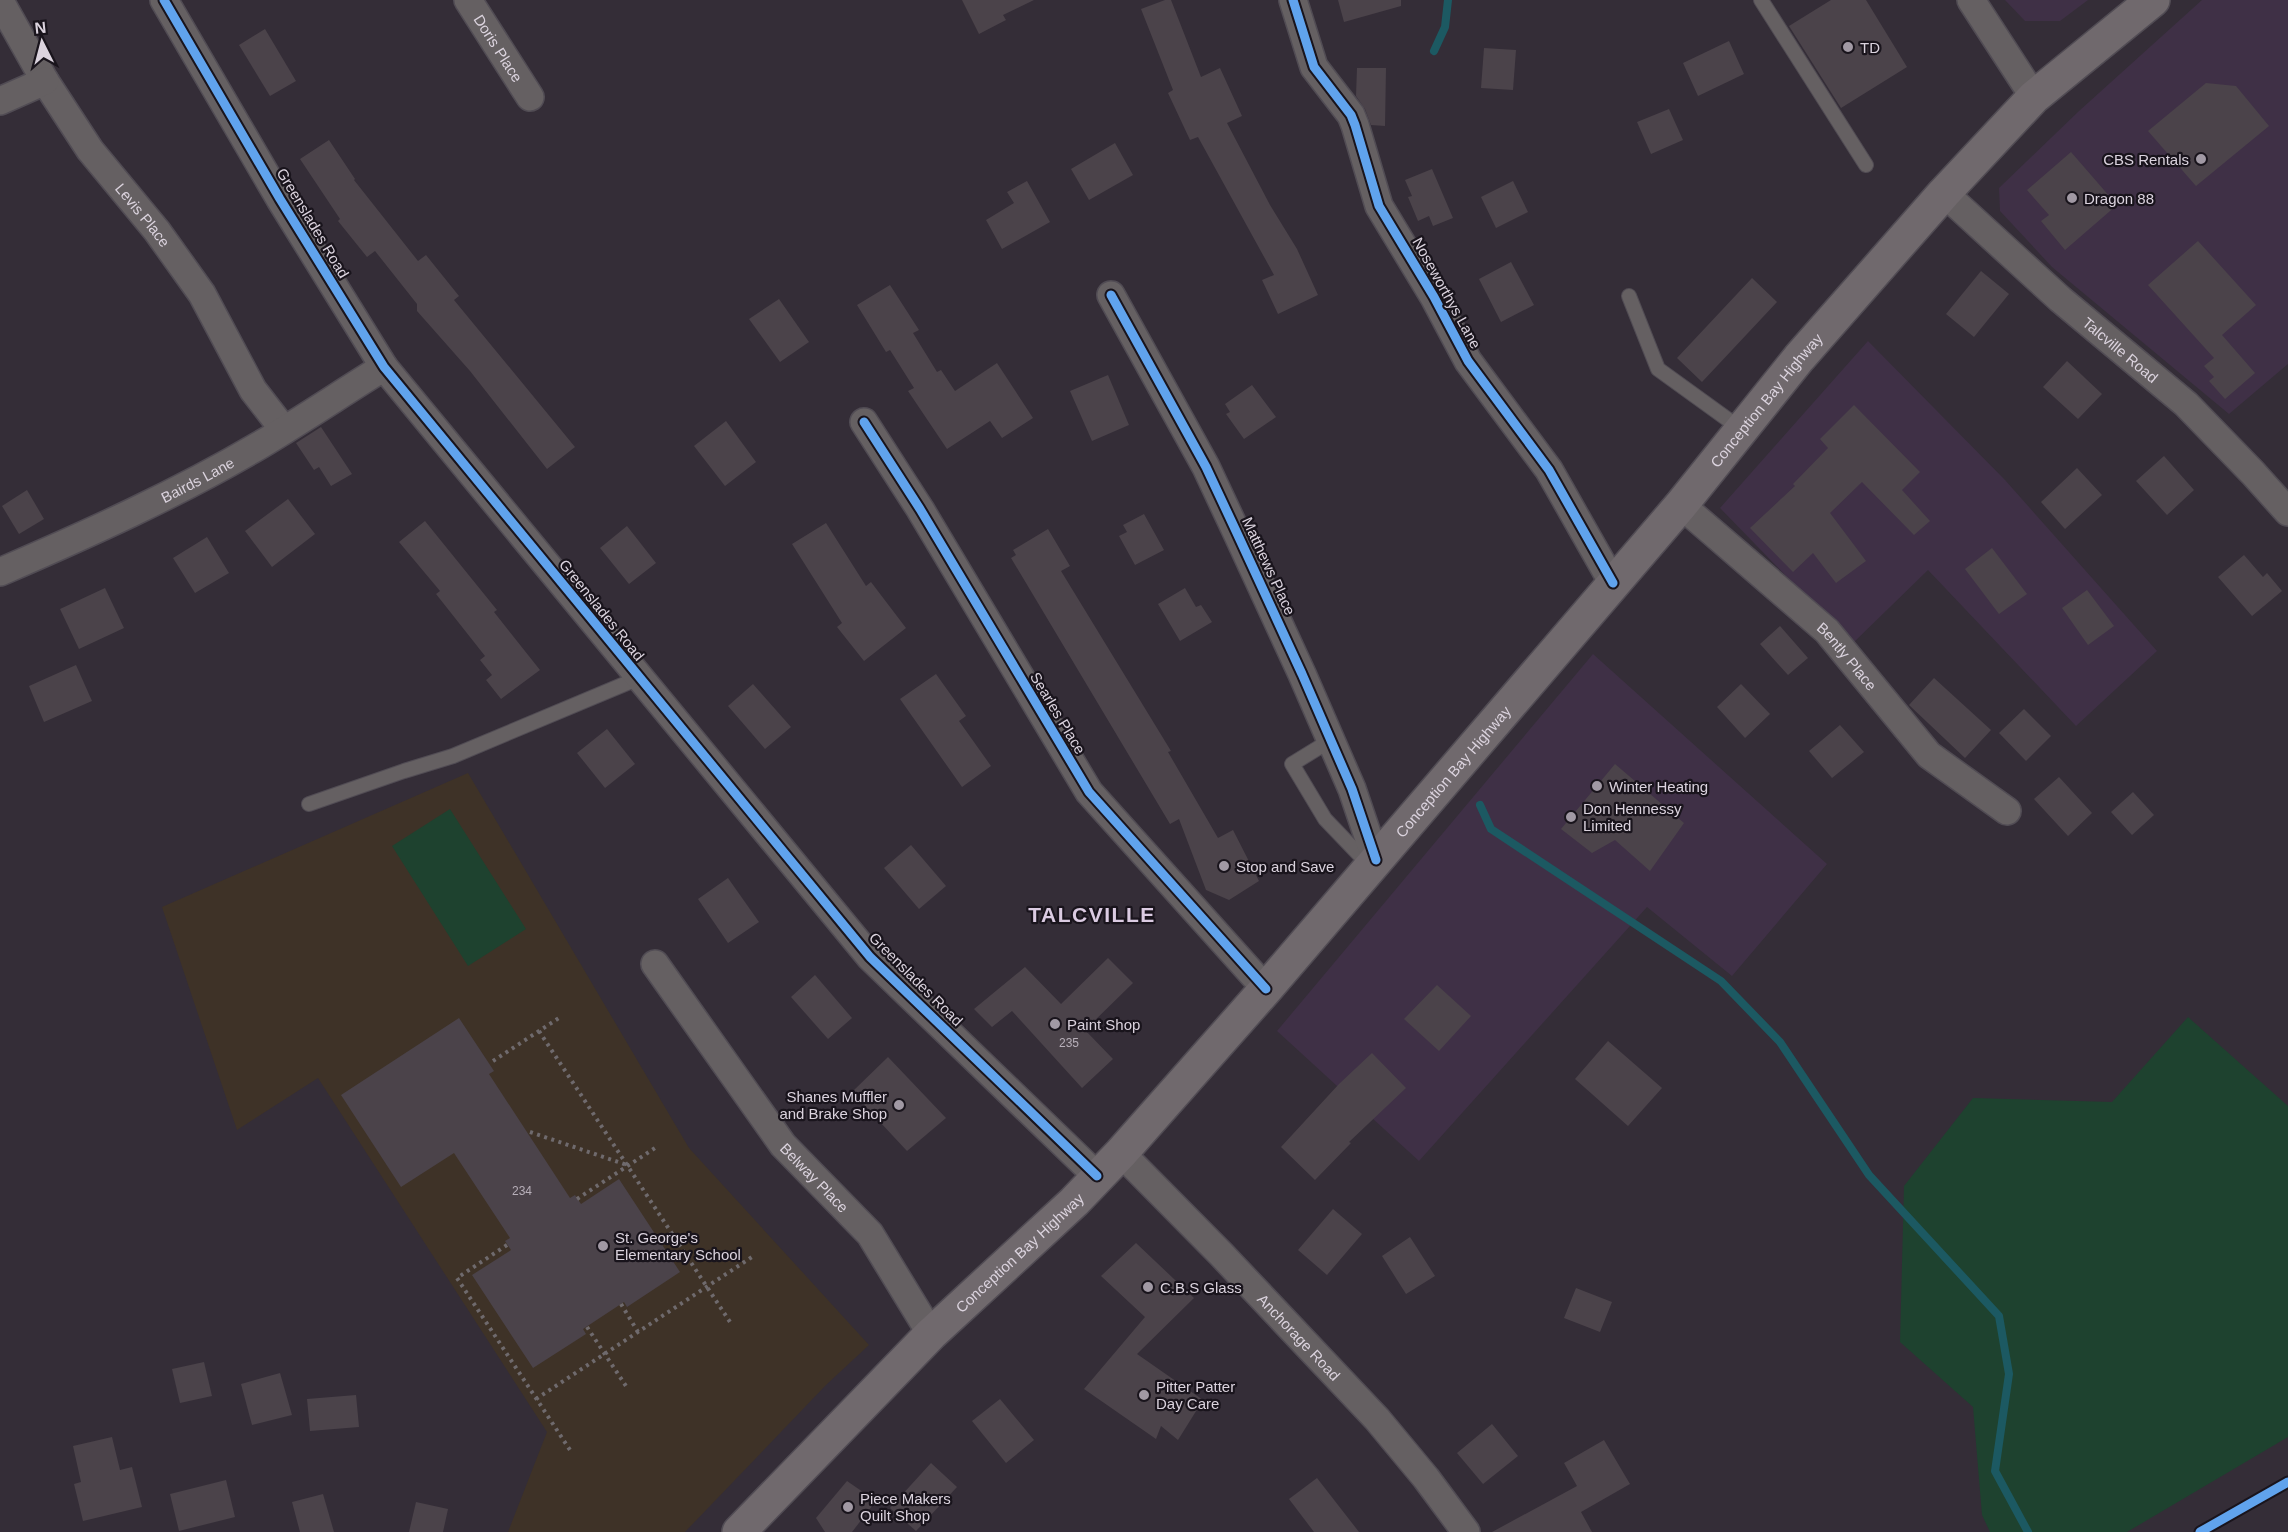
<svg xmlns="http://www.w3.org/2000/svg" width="2288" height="1532" viewBox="0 0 2288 1532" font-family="Arial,sans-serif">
	<rect width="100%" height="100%" fill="#342d37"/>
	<!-- built -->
	<g fill="#3f3046">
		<polygon points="2005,0 2088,0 2060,21 2025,21"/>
		<polygon points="2202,0 2288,0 2288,364 2229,414 2052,267 2000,211 1999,188 2079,111"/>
		<polygon points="1868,341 2005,480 2157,651 2076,726 1928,570 1852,644 1720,508"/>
		<polygon points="1593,654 1827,864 1732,976 1647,907 1419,1161 1277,1031"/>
	</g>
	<!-- education -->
	<polygon fill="#3e3227" points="468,773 689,1148 869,1345 826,1385 685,1532 508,1532 547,1432 318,1078 237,1130 162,907"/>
	<!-- green -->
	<g fill="#1e422f">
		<polygon points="450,809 526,929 468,966 392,846"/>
		<polygon points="2188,1017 2288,1106 2288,1437 2127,1532 1990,1532 1982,1515 1973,1407 1900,1342 1904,1186 1973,1098 2112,1102"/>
	</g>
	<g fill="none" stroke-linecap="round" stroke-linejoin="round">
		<!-- stream -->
		<g stroke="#1c5962" stroke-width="8">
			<polyline points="1434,51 1445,27 1448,0"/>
			<polyline points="1480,805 1491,829 1721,981 1780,1042 1869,1175 1999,1316 2009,1374 1995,1471 2028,1532"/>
		</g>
	</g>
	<!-- building -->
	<g fill="#4b434a">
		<polygon points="962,0 1034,0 1003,15 1006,20 979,34"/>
		<polygon points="1165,0 1171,0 1201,77 1220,68 1242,116 1227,123 1270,205 1297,249 1318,295 1278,314 1262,280 1274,275 1198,137 1190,140 1168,93 1173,90 1141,9"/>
		<polygon points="1338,0 1401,0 1401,6 1344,22"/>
		<polygon points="1831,0 1866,0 1907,67 1841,108 1789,26"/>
		<polygon points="265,29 296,81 270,96 239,45"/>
		<polygon points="1729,41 1744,74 1698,96 1683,63"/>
		<polygon points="1484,48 1516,50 1513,90 1481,88"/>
		<polygon points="1357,68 1386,68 1385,126 1371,125 1365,109 1356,96"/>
		<polygon points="2206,83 2236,86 2269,126 2196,186 2148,131"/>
		<polygon points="1669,109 1683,140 1651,154 1637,122"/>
		<polygon points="329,140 355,179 354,180 418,261 426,255 459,296 454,300 575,447 547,469 470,371 417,311 417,304 375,251 367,257 338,221 340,219 300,159"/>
		<polygon points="1115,143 1133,175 1089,200 1071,169"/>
		<polygon points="2071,152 2117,205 2065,250 2041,221 2049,215 2027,190"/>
		<polygon points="1432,169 1453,218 1433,226 1429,216 1418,221 1408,197 1412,196 1405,180"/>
		<polygon points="1027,181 1050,222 1002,249 986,220 1014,203 1007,192"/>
		<polygon points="1513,181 1528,212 1496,228 1481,197"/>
		<polygon points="2198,241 2256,305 2222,335 2255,373 2225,399 2209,381 2214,377 2204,366 2214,358 2148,285"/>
		<polygon points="1511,262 1534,305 1501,322 1479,279"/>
		<polygon points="1981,271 2009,294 1974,337 1946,314"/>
		<polygon points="1752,278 1777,302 1702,382 1677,358"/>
		<polygon points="890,285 919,330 913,333 937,372 941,370 955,391 997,363 1033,418 1002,438 990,421 947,449 908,391 914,388 890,350 886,352 857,305"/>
		<polygon points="779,299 809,342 780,362 749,319"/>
		<polygon points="2067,361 2102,394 2078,419 2043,387"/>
		<polygon points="1108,375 1129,425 1092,441 1070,391"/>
		<polygon points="1252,385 1276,417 1244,439 1226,414 1230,412 1225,404"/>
		<polygon points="1854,405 1920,472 1902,490 1930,521 1914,535 1862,482 1830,513 1866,561 1836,583 1813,553 1793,572 1750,528 1795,486 1793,484 1828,448 1820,439"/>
		<polygon points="726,421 756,462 725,486 694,446"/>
		<polygon points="321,427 352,474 331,486 319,467 314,470 296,443"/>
		<polygon points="2164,456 2194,490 2167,515 2136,481"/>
		<polygon points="2077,468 2102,495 2065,529 2041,502"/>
		<polygon points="27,490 44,519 19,534 2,506"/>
		<polygon points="288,499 315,534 272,567 245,531"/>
		<polygon points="1144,514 1164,550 1135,565 1119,536 1127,532 1123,525"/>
		<polygon points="425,521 497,610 494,612 540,670 501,699 486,680 492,675 480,660 485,656 436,594 440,591 399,542"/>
		<polygon points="826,523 866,586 871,582 906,628 864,661 837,627 842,623 792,544"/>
		<polygon points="627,526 656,563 629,584 600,548"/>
		<polygon points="1048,529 1070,566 1061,571 1171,751 1168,752 1218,838 1233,830 1259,881 1229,900 1206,890 1179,819 1170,824 1011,558 1016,555 1013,550"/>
		<polygon points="207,537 229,573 195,593 173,558"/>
		<polygon points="1992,548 2027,594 1999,614 1965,569"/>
		<polygon points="2244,555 2263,577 2267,573 2282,591 2252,616 2218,577"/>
		<polygon points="105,588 124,628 79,649 60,609"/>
		<polygon points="1185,588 1196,607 1201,605 1212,622 1180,641 1158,604"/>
		<polygon points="2087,590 2114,626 2088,645 2062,608"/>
		<polygon points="1780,626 1808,658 1788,675 1760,644"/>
		<polygon points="76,665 92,701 44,722 29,686"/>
		<polygon points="936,674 966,716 959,721 991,766 962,787 900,699"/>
		<polygon points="1934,678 1991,730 1965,758 1909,705"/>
		<polygon points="753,684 791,727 765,749 728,706"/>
		<polygon points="1741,684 1770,714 1745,738 1717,707"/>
		<polygon points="2024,709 2051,736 2026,761 1999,733"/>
		<polygon points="1840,725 1864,752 1832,778 1809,751"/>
		<polygon points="607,729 635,764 605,788 577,753"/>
		<polygon points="1615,764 1684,823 1650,871 1615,840 1592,853 1561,829"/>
		<polygon points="2059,777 2092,813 2068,836 2034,799"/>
		<polygon points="2133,792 2154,815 2132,835 2111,812"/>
		<polygon points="911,845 946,886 919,909 884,868"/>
		<polygon points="728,878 759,922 728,943 698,899"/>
		<polygon points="1108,958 1133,983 1085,1030 1113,1059 1082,1088 1012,1011 992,1027 974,1009 1025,967 1061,1004"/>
		<polygon points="815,975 852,1018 828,1039 791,997"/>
		<polygon points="1437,985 1471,1016 1439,1051 1404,1019"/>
		<polygon points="459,1018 494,1071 489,1074 570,1198 575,1195 581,1204 619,1179 680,1272 627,1307 624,1302 583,1329 586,1334 533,1368 472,1275 511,1250 505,1241 510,1238 454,1153 401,1187 341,1095"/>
		<polygon points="1608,1041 1662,1088 1628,1126 1575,1079"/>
		<polygon points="1372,1053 1406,1088 1349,1142 1351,1143 1315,1180 1281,1147 1339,1084"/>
		<polygon points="888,1057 946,1118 907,1151 852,1092"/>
		<polygon points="1333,1209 1362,1234 1327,1275 1298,1250"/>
		<polygon points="1410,1237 1435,1276 1406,1294 1382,1256"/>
		<polygon points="1136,1243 1194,1298 1137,1354 1203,1400 1178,1440 1161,1426 1156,1439 1084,1389 1145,1317 1101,1276"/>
		<polygon points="1576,1288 1612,1302 1600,1332 1564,1318"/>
		<polygon points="204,1362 212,1396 180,1403 172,1369"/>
		<polygon points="280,1373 292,1415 252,1425 241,1384"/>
		<polygon points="356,1395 359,1427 310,1431 307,1399"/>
		<polygon points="1000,1399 1034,1440 1006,1463 972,1421"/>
		<polygon points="1492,1424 1518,1456 1483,1484 1457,1453"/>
		<polygon points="112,1437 120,1470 132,1467 142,1507 83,1521 74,1484 81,1482 73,1446"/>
		<polygon points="1604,1440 1630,1484 1581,1512 1592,1532 1492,1532 1577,1486 1564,1463"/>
		<polygon points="931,1463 957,1487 916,1531 890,1508"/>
		<polygon points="1317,1478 1359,1532 1314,1532 1289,1499"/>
		<polygon points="226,1480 235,1517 179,1531 170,1494"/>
		<polygon points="847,1481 876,1501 852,1532 825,1532 816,1518"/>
		<polygon points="323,1494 334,1532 300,1532 292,1502"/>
		<polygon points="416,1502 448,1509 443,1532 409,1532"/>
	</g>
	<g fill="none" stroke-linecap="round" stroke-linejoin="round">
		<defs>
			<g id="service">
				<polyline points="1761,0 1866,165"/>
				<polyline points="1629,296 1658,369 1741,429"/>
				<polyline points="1331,740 1292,764 1325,819 1371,867"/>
				<polyline points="309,804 404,771 453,756 639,678"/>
			</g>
			<g id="minor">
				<polyline points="164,0 280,199 384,367 870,957 1097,1176"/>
				<path id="s1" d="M 468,0 L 530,97"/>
				<polyline points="1293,0 1314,67 1351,115 1355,125 1379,206 1434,297 1468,361 1549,470 1613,583"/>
				<polyline points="1971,0 2034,97"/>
				<path id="s2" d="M 0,1 L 45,81 L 90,150 L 157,231 L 202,294 L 253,390 L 284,430"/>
				<polyline points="0,101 45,81"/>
				<path id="s3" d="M 1944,193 L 2060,299 L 2186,404 L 2253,473 L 2288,512"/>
				<polyline points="1111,295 1206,467 1236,531 1302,674 1352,789 1376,860"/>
				<polyline points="864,422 920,509 1089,792 1266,989"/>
				<path id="s4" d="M 1681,505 L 1827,631 L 1929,755 L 2007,811"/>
				<path id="s5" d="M 0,572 C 88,534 177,494 260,445 C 302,420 342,393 384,367"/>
				<path id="s6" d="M 655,964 L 783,1145 L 870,1234 L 931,1334"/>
				<path id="s7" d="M 1121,1153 L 1221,1254 L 1377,1419 L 1426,1478 L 1466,1532"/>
			</g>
			<g id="primary">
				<path id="s8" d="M 739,1532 L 931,1334 L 1074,1202 L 1121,1153 L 1266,989 L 1681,505 L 1799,358 L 1944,193 L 2034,97 L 2153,0"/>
			</g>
		</defs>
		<!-- service casing -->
		<use href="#service" stroke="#514c54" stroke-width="16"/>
		<!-- minor casing -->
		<use href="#minor" stroke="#514c54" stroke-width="30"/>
		<!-- primary casing -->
		<use href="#primary" stroke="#514c54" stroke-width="36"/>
		<!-- path -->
		<g stroke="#6f6a6d" stroke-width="4" stroke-dasharray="3 4.5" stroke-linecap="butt">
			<polyline points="539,1031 730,1322"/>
			<polyline points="493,1061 562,1016"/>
			<polyline points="530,1132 627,1165"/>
			<polyline points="577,1199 655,1148"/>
			<polyline points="507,1245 457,1278 572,1453"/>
			<polyline points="621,1304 638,1332"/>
			<polyline points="587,1327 628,1389"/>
			<polyline points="536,1399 752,1257"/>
		</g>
		<!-- service -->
		<use href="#service" stroke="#656062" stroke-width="14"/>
		<!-- minor -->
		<use href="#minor" stroke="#656062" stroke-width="27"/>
		<!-- primary -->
		<use href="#primary" stroke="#70696d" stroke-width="33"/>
		<defs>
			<g id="cycleway">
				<polyline points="164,0 280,199 384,367 870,957 1097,1176"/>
				<polyline points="1293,0 1314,67 1351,115 1355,125 1379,206 1434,297 1468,361 1549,470 1613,583"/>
				<polyline points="1111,295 1206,467 1236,531 1302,674 1352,789 1376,860"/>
				<polyline points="864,422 920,509 1089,792 1266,989"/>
				<polyline points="2200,1532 2288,1482"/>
			</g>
		</defs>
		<!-- cycleway casing -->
		<use href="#cycleway" stroke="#19141c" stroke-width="13"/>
		<!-- cycleway -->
		<use href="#cycleway" stroke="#60a3ed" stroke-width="9"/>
	</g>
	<!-- markers -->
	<g fill="#a199a4" stroke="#19141c" stroke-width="2">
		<circle cx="1848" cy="47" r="6"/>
		<circle cx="2201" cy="159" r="6"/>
		<circle cx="2072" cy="198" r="6"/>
		<circle cx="1597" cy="786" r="6"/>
		<circle cx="1571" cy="817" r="6"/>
		<circle cx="1224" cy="866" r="6"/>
		<circle cx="1055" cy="1024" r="6"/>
		<circle cx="899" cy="1105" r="6"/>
		<circle cx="603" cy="1246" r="6"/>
		<circle cx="1148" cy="1287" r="6"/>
		<circle cx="1144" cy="1395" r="6"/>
		<circle cx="848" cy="1507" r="6"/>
	</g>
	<g text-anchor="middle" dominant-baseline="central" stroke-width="4.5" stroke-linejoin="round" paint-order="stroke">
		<!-- number labels -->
		<g font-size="12" fill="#b7afb9">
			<text x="1069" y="1043">235</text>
			<text x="522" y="1191">234</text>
		</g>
		<!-- poi labels -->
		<g font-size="15" fill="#dbd3de" stroke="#19141c" text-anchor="start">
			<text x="1860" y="47">TD</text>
			<text x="2189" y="159" text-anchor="end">CBS Rentals</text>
			<text x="2084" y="198">Dragon 88</text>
			<text x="1609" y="786">Winter Heating</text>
			<text x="1583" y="808">Don Hennessy<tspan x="1583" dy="17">Limited</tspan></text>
			<text x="1236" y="866">Stop and Save</text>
			<text x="1067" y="1024">Paint Shop</text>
			<text x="887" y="1096" text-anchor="end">Shanes Muffler<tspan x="887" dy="17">and Brake Shop</tspan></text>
			<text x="615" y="1237">St. George's<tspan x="615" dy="17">Elementary School</tspan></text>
			<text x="1160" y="1287">C.B.S Glass</text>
			<text x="1156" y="1386">Pitter Patter<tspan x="1156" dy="17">Day Care</tspan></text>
			<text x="860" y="1498">Piece Makers<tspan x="860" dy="17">Quilt Shop</tspan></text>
		</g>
		<!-- street labels -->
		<g font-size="15" fill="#dbd3de" stroke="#19141c">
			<text stroke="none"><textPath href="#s1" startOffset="57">Doris Place</textPath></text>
			<text stroke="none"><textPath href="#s2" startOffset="258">Levis Place</textPath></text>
			<text transform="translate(313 223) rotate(59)">Greenslades Road</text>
			<text transform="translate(1447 293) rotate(61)">Noseworthys Lane</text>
			<text stroke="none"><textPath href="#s3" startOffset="236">Talcville Road</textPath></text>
			<text stroke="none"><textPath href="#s8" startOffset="1530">Conception Bay Highway</textPath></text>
			<text stroke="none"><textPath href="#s5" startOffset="218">Bairds Lane</textPath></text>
			<text transform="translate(1269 566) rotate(65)">Matthews Place</text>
			<text transform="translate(602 610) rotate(51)">Greenslades Road</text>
			<text stroke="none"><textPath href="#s4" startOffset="225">Bently Place</textPath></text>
			<text transform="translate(1058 713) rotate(59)">Searles Place</text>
			<text stroke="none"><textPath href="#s8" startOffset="1044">Conception Bay Highway</textPath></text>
			<text transform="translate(916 979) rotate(45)">Greenslades Road</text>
			<text stroke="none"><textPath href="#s6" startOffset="267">Belway Place</textPath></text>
			<text stroke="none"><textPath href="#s8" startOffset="396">Conception Bay Highway</textPath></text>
			<text stroke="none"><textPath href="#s7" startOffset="256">Anchorage Road</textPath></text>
		</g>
		<!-- district labels -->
		<g font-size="21" font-weight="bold" letter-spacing="1.5" fill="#dbcbe2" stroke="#19141c">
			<text x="1092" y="914">TALCVILLE</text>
		</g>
	</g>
	<!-- north arrow -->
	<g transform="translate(42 42) rotate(354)" stroke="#19141c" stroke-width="4.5" paint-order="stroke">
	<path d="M0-4.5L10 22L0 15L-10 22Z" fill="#dbd3de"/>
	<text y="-9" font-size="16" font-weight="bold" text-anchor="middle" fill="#dbd3de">N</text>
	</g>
</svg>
